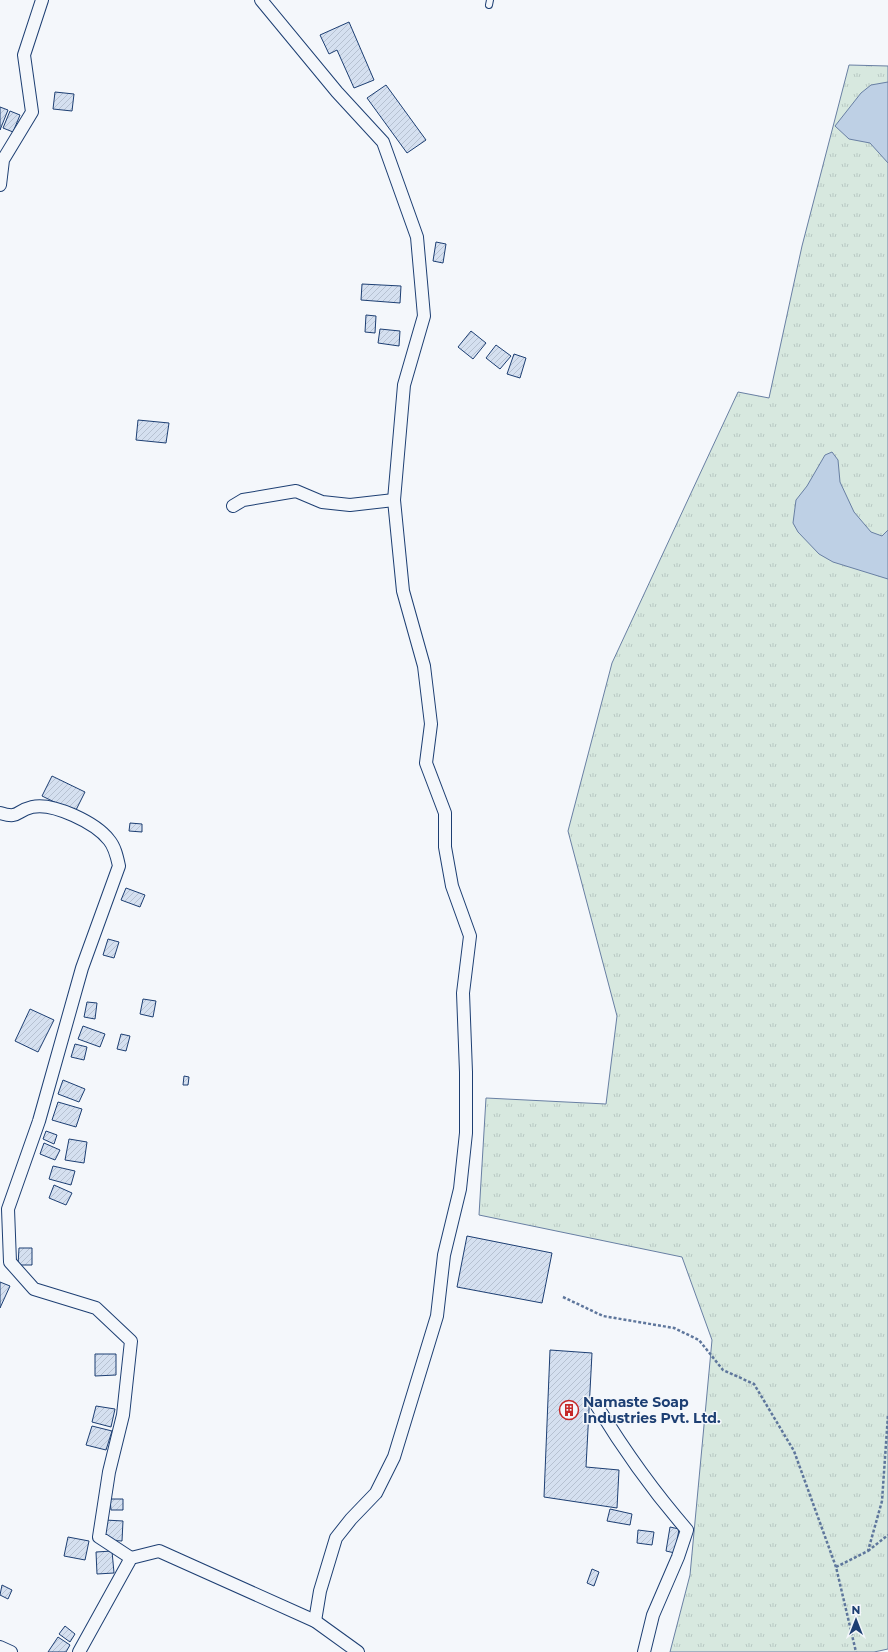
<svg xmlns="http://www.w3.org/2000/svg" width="888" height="1652" viewBox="0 0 888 1652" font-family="Montserrat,sans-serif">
	<defs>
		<pattern id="grass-tufts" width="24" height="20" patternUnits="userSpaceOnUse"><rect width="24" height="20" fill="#d7e8df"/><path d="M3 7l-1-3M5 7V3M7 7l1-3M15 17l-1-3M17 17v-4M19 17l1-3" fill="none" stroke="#b8c8c3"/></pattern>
		<pattern id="building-hatch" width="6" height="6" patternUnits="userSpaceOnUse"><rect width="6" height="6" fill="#d5e0f0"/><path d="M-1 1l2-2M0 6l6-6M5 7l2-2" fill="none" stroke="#b6c1d1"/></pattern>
	</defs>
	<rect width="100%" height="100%" fill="#f4f7fb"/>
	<!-- grass -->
	<polygon fill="url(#grass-tufts)" stroke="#687fa3" points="849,65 888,66 888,1649 874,1652 670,1652 690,1575 712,1340 682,1257 479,1215 486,1098 606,1104 617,1016 568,831 612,663 738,392 769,398 802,246"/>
	<!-- water -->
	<g fill="#bed0e5" stroke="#687fa3">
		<polygon points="888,82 888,163 870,143 849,139 835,126 861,93 871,85"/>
		<polygon points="832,452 838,460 840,482 854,512 871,532 882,536 888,530 888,579 833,562 819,554 798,532 793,523 796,500 807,486 825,455"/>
	</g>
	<!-- building -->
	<g fill="url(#building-hatch)" stroke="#1d3f73">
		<polygon points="349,22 374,80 354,88 337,50 329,54 320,35"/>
		<polygon points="386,85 426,140 407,153 367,98"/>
		<polygon points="55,92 74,94 72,111 53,109"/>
		<polygon points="0,107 8,110 0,130"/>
		<polygon points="10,111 20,115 13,132 3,128"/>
		<polygon points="436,242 446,244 443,263 433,261"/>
		<polygon points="362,284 401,286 400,303 361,300"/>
		<polygon points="366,315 376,316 375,333 365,332"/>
		<polygon points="380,329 400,331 399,346 378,343"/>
		<polygon points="471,331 486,343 473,359 458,347"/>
		<polygon points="496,345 511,356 500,369 486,358"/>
		<polygon points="514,354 526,358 520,378 507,374"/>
		<polygon points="138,420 169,423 166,443 136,440"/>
		<polygon points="52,776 85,792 75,812 42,796"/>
		<polygon points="130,823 142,824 142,832 129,831"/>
		<polygon points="126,888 145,895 140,907 121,900"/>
		<polygon points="108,939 119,942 114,958 103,955"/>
		<polygon points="143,999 156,1001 153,1017 140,1014"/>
		<polygon points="87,1002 97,1003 95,1019 84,1017"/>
		<polygon points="30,1009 54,1020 38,1052 15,1041"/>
		<polygon points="83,1026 105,1034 100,1047 78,1039"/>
		<polygon points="121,1034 130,1036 126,1051 117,1049"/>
		<polygon points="75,1044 87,1047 84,1060 71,1057"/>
		<polygon points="184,1076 189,1077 188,1085 183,1085"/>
		<polygon points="63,1080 85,1089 79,1102 58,1094"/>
		<polygon points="58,1102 82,1109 76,1127 52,1120"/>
		<polygon points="46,1131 57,1135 54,1144 43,1139"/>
		<polygon points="69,1139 87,1142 84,1163 65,1160"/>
		<polygon points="44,1143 60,1150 55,1160 40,1154"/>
		<polygon points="53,1166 75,1171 71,1185 49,1179"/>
		<polygon points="54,1185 72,1193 66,1205 49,1198"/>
		<polygon points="467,1236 552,1253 542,1303 457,1287"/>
		<polygon points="19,1248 32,1248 32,1265 18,1265"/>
		<polygon points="0,1282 10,1286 0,1308"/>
		<polygon points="550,1350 592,1353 586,1467 619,1470 617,1508 544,1497"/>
		<polygon points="95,1354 116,1354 116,1375 95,1376"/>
		<polygon points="96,1406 115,1409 111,1427 92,1422"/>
		<polygon points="92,1426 112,1431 106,1450 86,1445"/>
		<polygon points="110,1499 123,1499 123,1510 111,1510"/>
		<polygon points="610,1509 632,1514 630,1525 607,1521"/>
		<polygon points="105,1520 123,1521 122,1541 104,1540"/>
		<polygon points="670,1527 679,1529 675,1553 666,1551"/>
		<polygon points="638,1530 654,1532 652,1545 637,1543"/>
		<polygon points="68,1537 89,1541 85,1560 64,1556"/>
		<polygon points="112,1551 114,1573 97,1574 96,1552"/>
		<polygon points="592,1569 599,1572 594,1586 587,1583"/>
		<polygon points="2,1585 12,1590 8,1599 0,1595"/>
		<polygon points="65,1626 75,1634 70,1642 59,1634"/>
		<polygon points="58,1637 70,1645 66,1652 48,1652"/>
	</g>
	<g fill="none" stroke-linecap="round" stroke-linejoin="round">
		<defs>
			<polyline id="lane" points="489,5 490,0"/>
			<g id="street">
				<polyline points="261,0 337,92 383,142 417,237 424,316 404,385 394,500 403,591 424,666 431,724 426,763 445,813 445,847 452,886 470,936 463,993 466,1072 466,1133 460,1189 444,1255 437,1316 394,1457 376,1493 351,1519 336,1538 320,1591 315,1621"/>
				<polyline points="0,185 3,160 32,112 24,55 42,0"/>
				<polyline points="233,506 243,500 296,491 322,502 350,505 394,500"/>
				<path d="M 0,813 C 20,819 15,811 32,807 C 53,802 96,823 109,840 C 115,847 117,857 119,866 L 82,968 L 39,1121 L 8,1209 L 10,1262 L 34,1289 L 96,1308 L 131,1341 L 123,1415 L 109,1472 L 99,1537 L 131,1558"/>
				<path d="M 597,1406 C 624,1450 653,1491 687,1530 L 678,1557 L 653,1615 L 644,1652"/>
				<polyline points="0,1647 11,1652"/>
				<polyline points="79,1652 131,1558 159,1551 315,1621 358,1652"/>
			</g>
		</defs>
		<!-- lane casing -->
		<use href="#lane" stroke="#1d3f73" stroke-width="8"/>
		<!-- street casing -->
		<use href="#street" stroke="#1d3f73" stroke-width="14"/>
		<!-- path -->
		<g stroke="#5e769c" stroke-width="2.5" stroke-dasharray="3 2" stroke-linecap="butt">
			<polyline points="563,1297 603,1316 674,1328 699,1340 723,1370 754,1384 794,1451 836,1567 856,1652"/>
			<polyline points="868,1551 888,1535"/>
			<polyline points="836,1567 868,1551 882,1501 888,1415"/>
		</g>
		<!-- lane -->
		<use href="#lane" stroke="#f4f7fb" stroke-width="6"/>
		<!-- street -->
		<use href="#street" stroke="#f4f7fb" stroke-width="12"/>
	</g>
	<!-- icons -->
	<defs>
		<symbol id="building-ring" viewBox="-11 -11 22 22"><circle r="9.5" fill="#f4f7fb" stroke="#c62828" stroke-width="1.5"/><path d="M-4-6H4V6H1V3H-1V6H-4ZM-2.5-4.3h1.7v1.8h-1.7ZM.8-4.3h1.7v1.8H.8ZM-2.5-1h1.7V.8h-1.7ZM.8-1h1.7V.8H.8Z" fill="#c62828"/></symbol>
	</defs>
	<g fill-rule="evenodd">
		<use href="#building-ring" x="558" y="1399" width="22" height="22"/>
	</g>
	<g text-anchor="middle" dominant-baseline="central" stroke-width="3" stroke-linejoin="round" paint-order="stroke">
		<!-- poi labels -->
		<g font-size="14" font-weight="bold" fill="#1d3f73" stroke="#f4f7fb" text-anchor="start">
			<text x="583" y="1402">Namaste Soap<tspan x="583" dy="16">Industries Pvt. Ltd.</tspan></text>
		</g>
	</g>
	<!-- north arrow -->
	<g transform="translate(856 1620)" stroke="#f4f7fb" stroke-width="3" paint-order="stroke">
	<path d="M0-3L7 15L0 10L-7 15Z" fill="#1d3f73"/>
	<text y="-6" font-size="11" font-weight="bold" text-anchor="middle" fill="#1d3f73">N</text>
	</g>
</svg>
